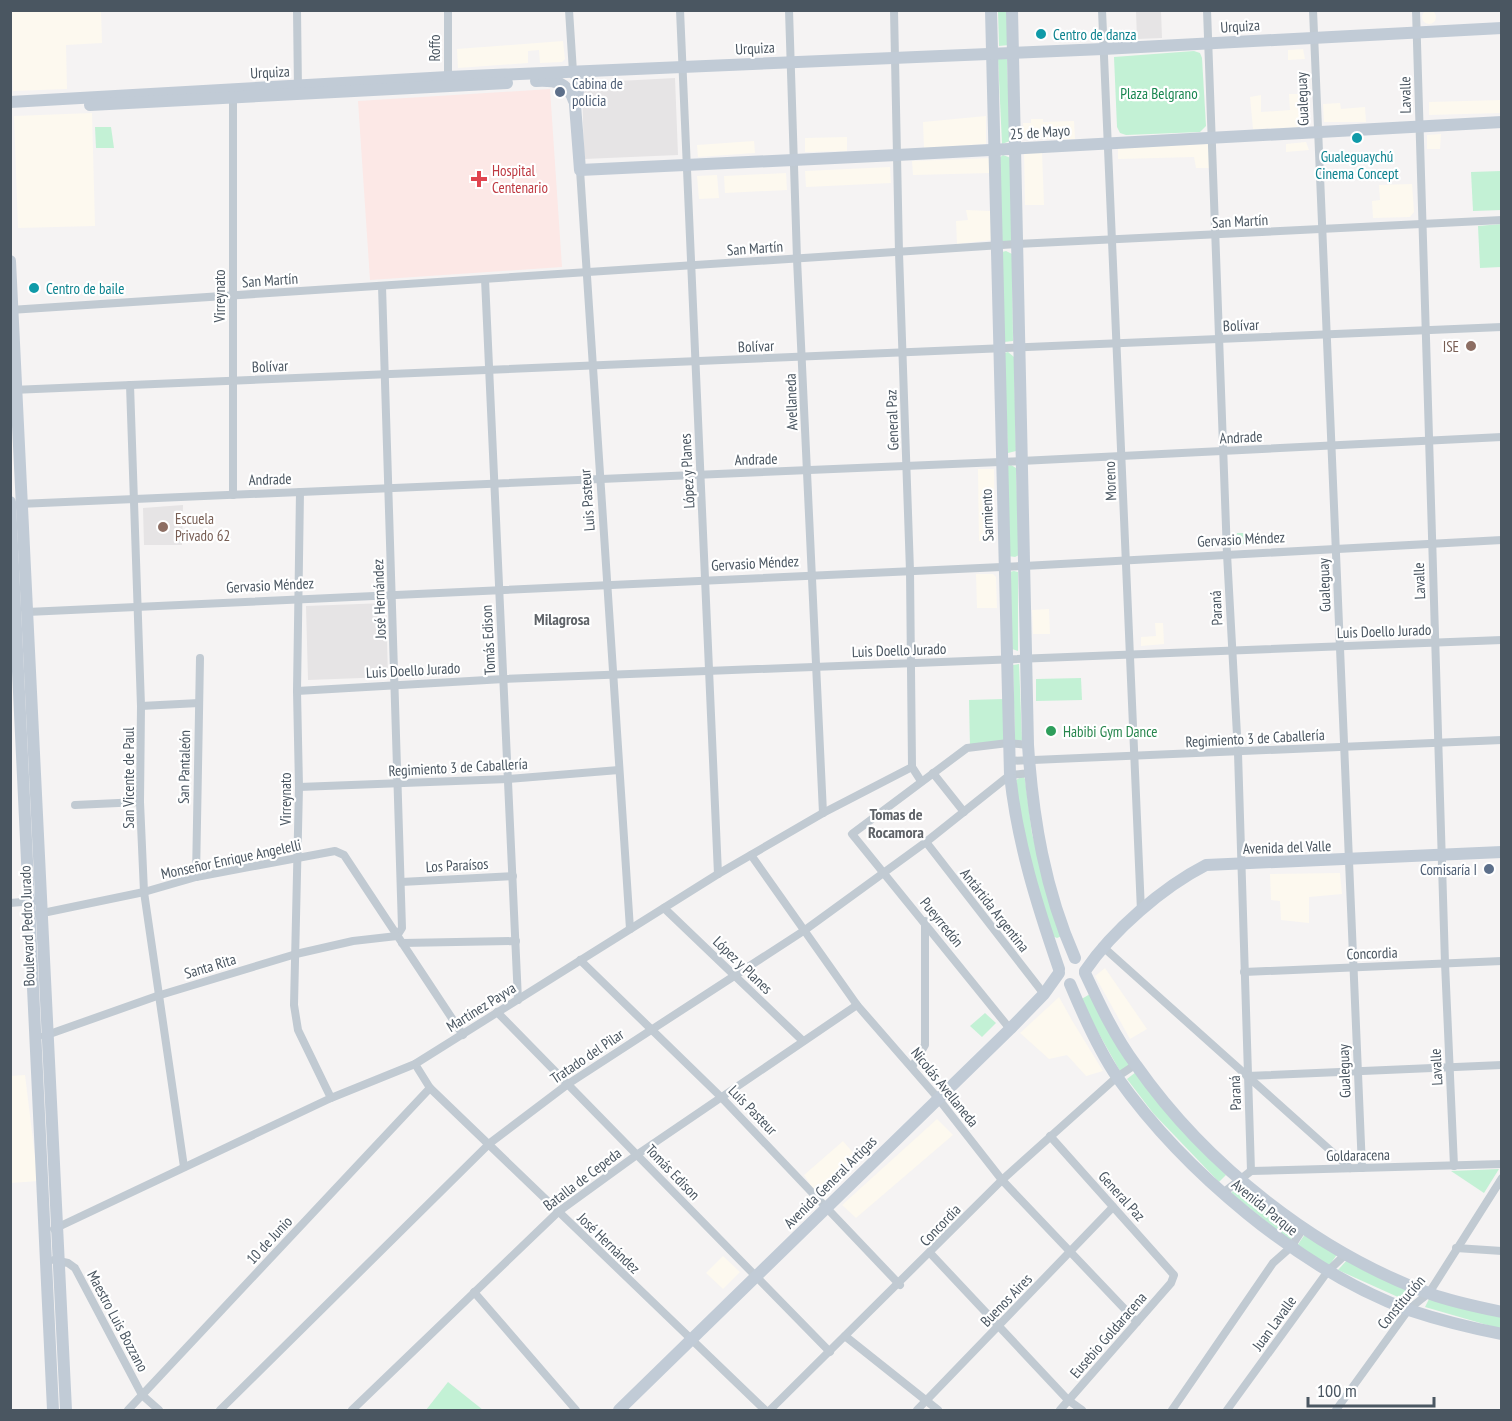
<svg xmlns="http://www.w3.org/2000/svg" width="1512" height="1421" viewBox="0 0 1512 1421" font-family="'PT Sans Narrow',sans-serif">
	<rect width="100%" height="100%" fill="#f5f3f3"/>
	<!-- commercial -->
	<g fill="#fdf9ef">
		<circle cx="1429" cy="17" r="7"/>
		<polygon points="10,11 101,11 102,43 66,45 67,89 13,91"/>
		<polygon points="563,41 565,59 562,62 540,63 539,50 528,51 528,63 458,68 457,49"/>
		<polygon points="1303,49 1305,59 1288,60 1288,50"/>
		<polygon points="1289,94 1307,94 1307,127 1253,129 1250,97 1261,95 1261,112 1290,110"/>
		<polygon points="1501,100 1501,113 1429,115 1429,102"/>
		<polygon points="1340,103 1341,109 1365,107 1366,122 1324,122 1323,104"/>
		<polygon points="92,113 95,226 18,228 14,116"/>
		<polygon points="986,116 986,144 924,148 923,122"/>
		<polygon points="1031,119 1043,119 1043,122 1074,121 1075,139 1024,139 1023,123 1031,123"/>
		<polygon points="1441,134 1440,149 1427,149 1427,135"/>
		<polygon points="847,137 847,151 805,152 805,138"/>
		<polygon points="754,141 755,153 698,157 697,145"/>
		<polygon points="1306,142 1309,150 1286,152 1286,144"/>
		<polygon points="1209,144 1211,168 1196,168 1194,157 1118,159 1118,146"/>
		<polygon points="1024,152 1042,152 1044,205 1025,205"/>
		<polygon points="991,158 991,173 913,175 912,161"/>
		<polygon points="890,167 891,183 806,187 805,171"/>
		<polygon points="786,173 787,190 725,193 724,176"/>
		<polygon points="717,175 719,198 699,199 697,176"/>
		<polygon points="1412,184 1414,212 1410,217 1373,218 1372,201 1380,200 1379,185"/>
		<polygon points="966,210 990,211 992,240 957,244 956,221 968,220"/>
		<polygon points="978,469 994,469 995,541 979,541"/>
		<polygon points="976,574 993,574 996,577 997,608 977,608"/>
		<polygon points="1049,609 1050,634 1033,634 1032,610"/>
		<polygon points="1155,623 1163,623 1164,644 1141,646 1141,637 1156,636"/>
		<polygon points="1340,873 1342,894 1309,897 1309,923 1281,920 1280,901 1271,900 1270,874"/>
		<polygon points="1105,968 1147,1029 1130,1039 1095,976"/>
		<polygon points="1059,997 1073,1022 1103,1071 1086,1076 1067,1055 1049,1059 1020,1033"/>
		<polygon points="25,1075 38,1181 11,1183 10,1076"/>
		<polygon points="937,1119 953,1135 856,1218 842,1205"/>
		<polygon points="843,1141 856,1156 818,1196 804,1175"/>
		<polygon points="723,1256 740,1272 723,1289 706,1273"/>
	</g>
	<!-- education -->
	<g fill="#e6e4e5">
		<polygon points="1136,11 1161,11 1162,38 1137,39"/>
		<polygon points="675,78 678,155 584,159 582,83"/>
		<polygon points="183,505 182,545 144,545 143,508"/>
		<polygon points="386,603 388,677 308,680 306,606"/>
	</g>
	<!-- medical -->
	<polygon fill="#fce8e6" points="550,89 562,267 370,280 358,101"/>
	<!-- green -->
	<g fill="#c3f1d5">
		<polygon points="998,11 1008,11 1009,45 999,46"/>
		<polygon points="1194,51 1200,53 1202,58 1206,126 1200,132 1126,135 1120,133 1117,127 1114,57"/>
		<polygon points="1004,57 1007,59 1010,141 1002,144 998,58"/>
		<polygon points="95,127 111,127 114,148 96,148"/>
		<polygon points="1003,155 1011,158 1012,241 1002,242 999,158"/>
		<polygon points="1501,171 1501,210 1473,211 1471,172"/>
		<polygon points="1501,224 1501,267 1480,268 1478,226"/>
		<polygon points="1006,251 1012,254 1013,341 1004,342 1002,252"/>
		<polygon points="1008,352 1014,357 1016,451 1008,453 1004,353"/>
		<polygon points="1011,465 1016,468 1019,555 1015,557 1008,556 1006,467"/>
		<polygon points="1237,533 1254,533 1255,544 1238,544"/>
		<polygon points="1014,571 1018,572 1018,651 1012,649 1009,572"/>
		<polygon points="1019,664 1022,740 1021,741 1015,740 1013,665"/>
		<polygon points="1081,678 1082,700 1036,701 1036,679"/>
		<polygon points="1004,699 1006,738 1001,744 970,748 969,700"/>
		<polygon points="1023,776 1025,779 1032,834 1062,936 1057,938 1052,936 1022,836 1016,780"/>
		<polygon points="1090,994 1131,1064 1121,1073 1080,1000"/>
		<polygon points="985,1013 996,1023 982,1037 970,1026"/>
		<polygon points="1136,1072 1226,1175 1219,1182 1153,1113 1127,1079"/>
		<polygon points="1499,1169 1484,1193 1451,1171"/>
		<polygon points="1239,1185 1297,1228 1290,1241 1231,1193"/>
		<polygon points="1305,1234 1338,1253 1329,1266 1297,1246"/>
		<polygon points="1347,1260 1415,1293 1409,1302 1338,1270"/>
		<polygon points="1430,1297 1501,1316 1501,1329 1425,1307"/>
		<polygon points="448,1382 483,1410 426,1410"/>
	</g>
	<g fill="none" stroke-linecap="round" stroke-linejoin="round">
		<!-- street -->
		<g stroke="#c1cad2" stroke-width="8">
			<polyline points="297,10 298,91"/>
			<polyline points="569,10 573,72"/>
			<polyline points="680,10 718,874"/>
			<polyline points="789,10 797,259 823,813"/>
			<polyline points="894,10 899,253 910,571 912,767 921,781"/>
			<polyline points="1102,10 1141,911"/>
			<polyline points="1207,10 1227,554 1238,753 1251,1171"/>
			<polyline points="1313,10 1362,1168"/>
			<polyline points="1416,10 1445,963 1454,1166"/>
			<polyline points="448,80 448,10"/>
			<polyline points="233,98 233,495"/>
			<polyline points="580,170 630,929"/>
			<polyline points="485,279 518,1000"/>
			<polyline points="382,286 402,928 397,936"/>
			<polyline points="10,310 1017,244 1502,220"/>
			<polyline points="130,385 141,706 140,802 144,892 184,1167"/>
			<polyline points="12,390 1502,327"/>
			<polyline points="300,492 297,691 299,787 294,1005 298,1030 331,1098"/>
			<polyline points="19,504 1021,461 1502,437"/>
			<polyline points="27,612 1024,566 1502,540"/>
			<polyline points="297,691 504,679 1502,640"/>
			<polyline points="141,706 199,703"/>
			<polyline points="1009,761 1502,740"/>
			<polyline points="933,773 964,812"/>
			<polyline points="299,787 508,779 619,770"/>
			<polyline points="75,805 140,802"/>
			<polyline points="926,842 1044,994"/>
			<polyline points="751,855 857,1005 937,1097 1002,1180 1137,1322"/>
			<polyline points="196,877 200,658"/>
			<polyline points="401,882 513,876"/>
			<polyline points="10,903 34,901"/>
			<polyline points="664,908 803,1041"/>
			<polyline points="38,914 144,892 196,877 335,851 344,855 463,1035"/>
			<polyline points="402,943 516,941"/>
			<polyline points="1102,946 1350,1168"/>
			<polyline points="580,960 722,1098 900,1285"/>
			<polyline points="1244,972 1502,961"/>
			<polyline points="497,1012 830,1352"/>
			<polyline points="1010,1029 852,834 967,748 1008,743 1028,745"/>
			<polyline points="44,1036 157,996 296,954 353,941 397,936"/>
			<polyline points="415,1064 430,1088 765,1410"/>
			<polyline points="912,1067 925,1045 925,921"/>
			<polyline points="1247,1076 1502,1065"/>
			<polyline points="1050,1136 1174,1275 1171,1283 1060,1410"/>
			<polyline points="1223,1193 1251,1171 1502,1164"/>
			<polyline points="54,1229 331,1098 415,1064 718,874 823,813 912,767"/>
			<polyline points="1456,1248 1502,1251"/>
			<polyline points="931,1254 1068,1400 1082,1410"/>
			<polyline points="54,1260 68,1263 75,1268 142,1395 159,1410"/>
			<polyline points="474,1292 576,1410"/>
			<polyline points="845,1336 938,1410"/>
			<polyline points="128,1410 430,1088"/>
			<polyline points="220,1410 490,1143 568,1084 805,930 926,842 1010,775 1030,773"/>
			<polyline points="352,1410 558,1212 638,1154 857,1005"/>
			<polyline points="770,1410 1002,1180 1117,1077 1135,1065"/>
			<polyline points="917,1410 1113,1207"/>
			<polyline points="1172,1410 1273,1263 1291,1247 1304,1227"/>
			<polyline points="1227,1410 1328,1271 1346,1254"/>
			<polyline points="1336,1410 1409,1309 1429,1293 1502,1178"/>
		</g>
		<!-- secondary -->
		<g stroke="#c1cbd6" stroke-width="12">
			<path d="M 991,10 L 1010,775 C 1017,842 1037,905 1059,969"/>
			<path d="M 1012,10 L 1028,745 C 1033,819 1045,890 1075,958"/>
			<polyline points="573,72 578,77 579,86 575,105 580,170 897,155 1502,122"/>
			<path d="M 536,81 C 555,80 568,82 574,101"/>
			<polyline points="10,102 448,77 1103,49 1502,28"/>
			<polyline points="90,105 507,83"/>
			<polyline points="10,261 66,1410"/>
			<polyline points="10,502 53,1410"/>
			<path d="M 1085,971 C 1112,931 1163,887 1206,865 L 1502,852"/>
			<path d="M 1085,973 C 1100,1005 1115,1037 1136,1065 C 1206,1165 1316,1252 1431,1294 C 1453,1302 1478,1307 1502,1312"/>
			<path d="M 1070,984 C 1083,1015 1098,1049 1117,1077 C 1184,1171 1300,1270 1409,1310 C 1439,1320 1471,1328 1502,1334"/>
			<polyline points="619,1410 1010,1029 1044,994 1059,973"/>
		</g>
	</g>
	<!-- markers -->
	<g fill="#0f9aa8" stroke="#fff" stroke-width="2">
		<circle cx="1041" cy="34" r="6"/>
		<circle cx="1357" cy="138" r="6"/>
		<circle cx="34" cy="288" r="6"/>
	</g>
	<g fill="#5c6f8a" stroke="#fff" stroke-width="2">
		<circle cx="560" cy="92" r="6"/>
		<circle cx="1489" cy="869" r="6"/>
	</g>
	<path fill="#e0444e" stroke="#fff" stroke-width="2" d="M476 170h6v6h6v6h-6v6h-6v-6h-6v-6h6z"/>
	<g fill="#8d6e63" stroke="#fff" stroke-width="2">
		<circle cx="1471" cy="346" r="6"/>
		<circle cx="163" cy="527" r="6"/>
	</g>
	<circle fill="#2e9e5b" stroke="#fff" stroke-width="2" cx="1051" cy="731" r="6"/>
	<g text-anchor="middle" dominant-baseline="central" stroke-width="4.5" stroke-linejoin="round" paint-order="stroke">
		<!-- street labels -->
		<g font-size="15" fill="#4a5661" stroke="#fff">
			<text transform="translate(1240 26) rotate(-4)">Urquiza</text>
			<text transform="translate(434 48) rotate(-90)">Roffo</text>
			<text transform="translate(755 48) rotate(-3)">Urquiza</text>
			<text transform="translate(270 72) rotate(-3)">Urquiza</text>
			<text transform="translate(1405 95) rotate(-91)">Lavalle</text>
			<text transform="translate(1302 99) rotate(-92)">Gualeguay</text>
			<text transform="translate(1040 132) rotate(-4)">25 de Mayo</text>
			<text transform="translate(1240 221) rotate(-3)">San Martín</text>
			<text transform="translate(755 248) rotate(-4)">San Martín</text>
			<text transform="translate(270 280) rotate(-4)">San Martín</text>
			<text transform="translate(219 296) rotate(-90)">Virreynato</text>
			<text transform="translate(1241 325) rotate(-2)">Bolívar</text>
			<text transform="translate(756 346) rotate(-2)">Bolívar</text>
			<text transform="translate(270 366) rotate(-2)">Bolívar</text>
			<text transform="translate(791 402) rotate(-92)">Avellaneda</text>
			<text transform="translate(892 420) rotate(-92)">General Paz</text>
			<text transform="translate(1241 437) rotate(-3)">Andrade</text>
			<text transform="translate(756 459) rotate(-2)">Andrade</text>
			<text transform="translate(687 471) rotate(-93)">López y Planes</text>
			<text transform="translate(270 479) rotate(-2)">Andrade</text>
			<text transform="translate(1110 481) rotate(-92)">Moreno</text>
			<text transform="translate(587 500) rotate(-94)">Luis Pasteur</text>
			<text transform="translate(987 515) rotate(-92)">Sarmiento</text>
			<text transform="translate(1241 539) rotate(-3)">Gervasio Méndez</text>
			<text transform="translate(755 563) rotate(-3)">Gervasio Méndez</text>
			<text transform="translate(1419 581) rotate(-92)">Lavalle</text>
			<text transform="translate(270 585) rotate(-3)">Gervasio Méndez</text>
			<text transform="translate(1324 585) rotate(-92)">Gualeguay</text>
			<text transform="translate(379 599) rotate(-92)">José Hernández</text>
			<text transform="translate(1216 608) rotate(-93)">Paraná</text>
			<text transform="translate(1384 631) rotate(-2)">Luis Doello Jurado</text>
			<text transform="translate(488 640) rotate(-93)">Tomás Edison</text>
			<text transform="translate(899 650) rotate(-2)">Luis Doello Jurado</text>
			<text transform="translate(413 670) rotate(-3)">Luis Doello Jurado</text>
			<text transform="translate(1255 738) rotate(-3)">Regimiento 3 de Caballería</text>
			<text transform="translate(184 767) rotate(-89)">San Pantaleón</text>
			<text transform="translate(458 767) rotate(-3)">Regimiento 3 de Caballería</text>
			<text transform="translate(128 778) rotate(-90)">San Vicente de Paul</text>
			<text transform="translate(285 799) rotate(-90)">Virreynato</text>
			<text transform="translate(1287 847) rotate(-2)">Avenida del Valle</text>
			<text transform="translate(231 859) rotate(-12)">Monseñor Enrique Angelelli</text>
			<text transform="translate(457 865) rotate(-3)">Los Paraísos</text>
			<text transform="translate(995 910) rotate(52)">Antártida Argentina</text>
			<text transform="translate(942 922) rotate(51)">Pueyrredón</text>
			<text transform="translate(27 926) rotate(-92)">Boulevard Pedro Jurado</text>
			<text transform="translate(1372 953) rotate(-2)">Concordia</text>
			<text transform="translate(743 965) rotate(44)">López y Planes</text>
			<text transform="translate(210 966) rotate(-17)">Santa Rita</text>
			<text transform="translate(481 1007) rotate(-32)">Martínez Payva</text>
			<text transform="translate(587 1056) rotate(-34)">Tratado del Pilar</text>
			<text transform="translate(1436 1067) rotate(-93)">Lavalle</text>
			<text transform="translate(1344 1071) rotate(-92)">Gualeguay</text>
			<text transform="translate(945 1087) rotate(51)">Nicolás Avellaneda</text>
			<text transform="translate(1235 1093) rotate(-92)">Paraná</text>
			<text transform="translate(753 1110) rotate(46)">Luis Pasteur</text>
			<text transform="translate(1358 1155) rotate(-1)">Goldaracena</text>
			<text transform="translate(673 1172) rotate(46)">Tomás Edison</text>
			<text transform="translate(582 1179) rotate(-37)">Batalla de Cepeda</text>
			<text transform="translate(830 1182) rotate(-45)">Avenida General Artigas</text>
			<text transform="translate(1122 1196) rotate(48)">General Paz</text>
			<text transform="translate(1265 1207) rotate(39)">Avenida Parque</text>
			<text transform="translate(940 1225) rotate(-46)">Concordia</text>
			<text transform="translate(269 1240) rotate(-47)">10 de Junio</text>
			<text transform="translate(609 1243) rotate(44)">José Hernández</text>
			<text transform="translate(1006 1300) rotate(-46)">Buenos Aires</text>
			<text transform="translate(1401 1302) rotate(-50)">Constitución</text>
			<text transform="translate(118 1321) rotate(62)">Maestro Luis Bozzano</text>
			<text transform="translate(1274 1323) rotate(-54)">Juan Lavalle</text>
			<text transform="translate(1108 1335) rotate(-49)">Eusebio Goldaracena</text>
		</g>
		<!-- culture labels -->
		<g font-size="15" fill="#0d838f" stroke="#fff" text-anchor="start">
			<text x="1053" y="34">Centro de danza</text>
			<text x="1357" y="156" text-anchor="middle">Gualeguaychú<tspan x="1357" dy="17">Cinema Concept</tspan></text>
			<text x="46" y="288">Centro de baile</text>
		</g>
		<!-- service labels -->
		<g font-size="15" fill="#4e5e75" stroke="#fff" text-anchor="start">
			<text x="572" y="83">Cabina de<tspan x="572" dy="17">policia</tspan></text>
			<text x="1477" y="869" text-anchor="end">Comisaría I</text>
		</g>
		<!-- park labels -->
		<g font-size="15" fill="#17864f" stroke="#fff">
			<text x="1159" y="93">Plaza Belgrano</text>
		</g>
		<!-- health labels -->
		<g font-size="15" fill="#be3a42" stroke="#fff" text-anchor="start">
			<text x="492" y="170">Hospital<tspan x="492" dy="17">Centenario</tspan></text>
		</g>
		<!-- education labels -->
		<g font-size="15" fill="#785e54" stroke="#fff" text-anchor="end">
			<text x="1459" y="346">ISE</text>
			<text x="175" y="518" text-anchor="start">Escuela<tspan x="175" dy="17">Privado 62</tspan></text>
		</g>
		<!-- leisure labels -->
		<g font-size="15" fill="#27864d" stroke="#fff" text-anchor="start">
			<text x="1063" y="731">Habibi Gym Dance</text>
		</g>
		<!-- neighbourhood labels -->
		<g font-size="16" font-weight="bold" fill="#5f6368" stroke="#fff">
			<text x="562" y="619">Milagrosa</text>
			<text x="896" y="814">Tomas de<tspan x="896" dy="18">Rocamora</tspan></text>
		</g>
	</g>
	<!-- border -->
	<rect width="1512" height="1421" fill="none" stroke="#4a5661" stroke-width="24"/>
	<!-- scale -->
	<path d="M1308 1397v9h126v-9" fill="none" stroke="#4a5661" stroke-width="3"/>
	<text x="1317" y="1397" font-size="18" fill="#4a5661" stroke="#ffffff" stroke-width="4.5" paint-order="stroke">100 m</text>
</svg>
